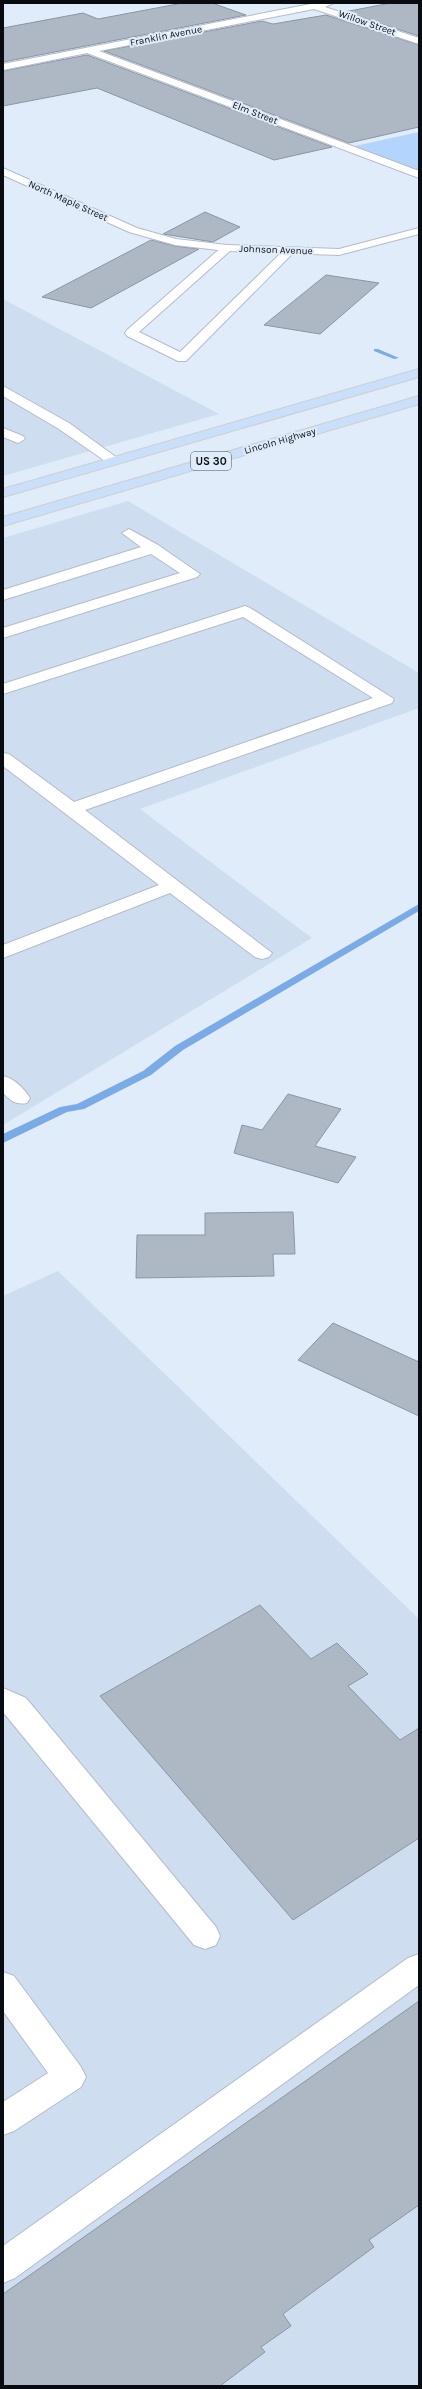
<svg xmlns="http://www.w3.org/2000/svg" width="422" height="2389" viewBox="0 0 422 2389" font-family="Karla,sans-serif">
	<rect width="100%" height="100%" fill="#e1ecfa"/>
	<!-- built -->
	<g fill="#ceddf0">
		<polygon points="3,299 219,414 3,476"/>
		<polygon points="128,501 419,673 419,708 140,809 312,938 3,1125 3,538"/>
		<polygon points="58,1271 419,1619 419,2386 3,2386 3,1296"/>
	</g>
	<!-- green -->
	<polygon fill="#b3d4fd" points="419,132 419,171 355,146"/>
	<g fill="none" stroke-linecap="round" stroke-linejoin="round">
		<!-- stream -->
		<g fill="#7aabe6" fill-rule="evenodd">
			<polygon points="374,349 378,349 399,358 394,359 374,351"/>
			<polygon points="419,904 419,911 183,1050 151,1075 84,1109 67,1112 3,1143 3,1134 60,1107 77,1104 143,1071 175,1046"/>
		</g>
	</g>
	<!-- building -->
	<g fill="#aeb8c5" stroke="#8c96a3">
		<polygon points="183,3 212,3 246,15 3,62 3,28 83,13 98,19"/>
		<polygon points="391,3 419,3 419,36 344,12"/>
		<polygon points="326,15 419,45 419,127 349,143 104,51 262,21 273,24"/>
		<polygon points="87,55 332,147 274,160 97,88 3,106 3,71"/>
		<polygon points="205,212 240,227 213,242 163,234"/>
		<polygon points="151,240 175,246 199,249 91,308 42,297"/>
		<polygon points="326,275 379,283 320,334 264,325"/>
		<polygon points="288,1094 341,1109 315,1146 356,1157 338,1183 234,1153 242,1125 262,1130"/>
		<polygon points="293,1212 295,1254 273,1254 274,1276 136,1278 137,1235 205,1235 205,1213"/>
		<polygon points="333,1323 419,1362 419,1416 298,1360"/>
		<polygon points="260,1605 311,1659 337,1643 368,1674 348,1686 400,1740 419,1728 419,1838 293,1920 100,1696"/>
		<polygon points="419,2001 419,2205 369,2240 374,2247 283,2314 291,2326 261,2347 265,2352 220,2386 3,2386 3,2294"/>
	</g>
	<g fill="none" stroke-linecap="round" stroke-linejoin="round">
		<defs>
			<g id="lane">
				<polygon points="227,245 231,246 233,248 231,250 139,332 180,352 286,248 294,248 296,250 186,361 178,361 127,336 125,333 127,330 223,246"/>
				<polygon points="3,386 69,423 120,460 113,464 108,463 59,429 3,396"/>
				<polygon points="3,428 23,436 25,439 18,443 3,437"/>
				<polygon points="129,529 158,545 200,574 197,577 3,638 3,628 180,573 151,554 3,600 3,590 141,547 122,533"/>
				<polygon points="245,606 250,608 394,699 392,703 85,810 272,953 269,957 262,959 255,957 170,893 3,958 3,945 159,885 3,766 3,753 9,754 74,802 373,698 243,617 3,694 3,684"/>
				<path d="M 3,1076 C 14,1078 24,1089 30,1098 L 27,1103 C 16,1105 11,1101 3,1093 Z"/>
				<polygon points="3,1688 26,1698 216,1927 220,1936 216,1945 205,1949 194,1945 3,1712"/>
				<polygon points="419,1954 419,1985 15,2278 3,2283 3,2246 408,1958"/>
				<polygon points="3,1972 14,1976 81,2067 86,2077 81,2087 14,2131 3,2135 3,2102 48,2073 3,2011"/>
			</g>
			<g id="street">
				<polygon points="316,3 334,3 325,7 419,38 419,44 314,9 99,51 419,171 419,178 87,53 3,70 3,64"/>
				<polygon points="3,168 137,228 176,239 227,245 339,249 419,228 419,234 339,255 227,251 175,245 129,232 3,175"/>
			</g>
			<g id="primary">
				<polygon points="419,369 419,377 3,497 3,489"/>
				<polygon points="419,396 419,404 3,526 3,517"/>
			</g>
		</defs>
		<!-- lane casing -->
		<use href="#lane" stroke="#b2bcc9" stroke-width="2"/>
		<!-- street casing -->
		<use href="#street" stroke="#b2bcc9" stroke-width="2"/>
		<!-- primary casing -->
		<use href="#primary" stroke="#cececf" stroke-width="2"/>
		<!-- lane -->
		<use href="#lane" fill="#fff" fill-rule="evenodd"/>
		<!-- street -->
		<use href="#street" fill="#fff" fill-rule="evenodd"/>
		<!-- primary -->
		<use href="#primary" fill="#c9dffa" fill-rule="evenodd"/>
	</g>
	<g text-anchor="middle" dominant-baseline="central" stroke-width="4" stroke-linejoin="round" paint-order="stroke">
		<!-- far-street labels -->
		<g font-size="10" fill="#080c10" stroke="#e1ecfa">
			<text transform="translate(367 23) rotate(19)">Willow Street</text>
			<text transform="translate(166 36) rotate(-11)">Franklin Avenue</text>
			<text transform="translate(255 113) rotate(21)">Elm Street</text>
			<text transform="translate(68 201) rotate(24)">North Maple Street</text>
			<text transform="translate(276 250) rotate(2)">Johnson Avenue</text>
			<text transform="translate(280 441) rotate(-16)">Lincoln Highway</text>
		</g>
		<!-- shield labels -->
		<rect fill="#e1ecfa" stroke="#494f56" stroke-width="1" x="191" y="452" width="40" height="18" rx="3"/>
		<g font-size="11" font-weight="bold" fill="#080c10">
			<text x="211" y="461">US 30</text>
		</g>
	</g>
	<!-- border -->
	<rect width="422" height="2389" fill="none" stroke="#080c10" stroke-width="8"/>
</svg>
